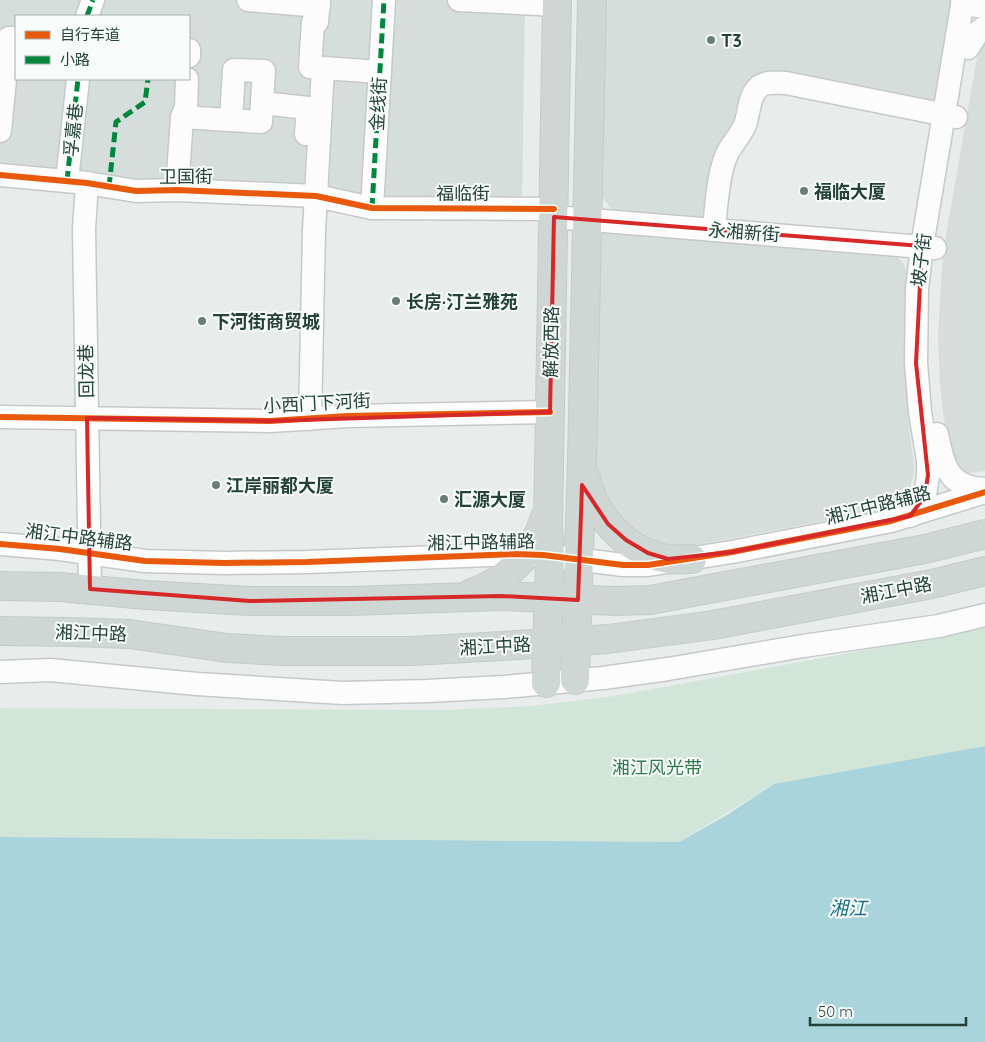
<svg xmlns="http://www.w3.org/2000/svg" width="985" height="1042" viewBox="0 0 985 1042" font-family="Quicksand,'Noto Sans SC',sans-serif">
	<rect width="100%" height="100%" fill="#e8edeb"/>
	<!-- built -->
	<g fill="#d6dedb" fill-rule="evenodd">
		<path d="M 0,0 L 525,0 L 522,208 L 0,175 ZM 16,16 L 189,16 L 189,79 L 16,79 Z"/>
		<polygon points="600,0 955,0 935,112 762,85 714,222 613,211 599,193"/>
		<polygon points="985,44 985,471 969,473 961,470 948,451 940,386 938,336 943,252 976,63 981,48"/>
		<polygon points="615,230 888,252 897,257 903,263 909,277 908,419 913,458 914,473 910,488 901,500 890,507 876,511 703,544 677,546 651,540 633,530 604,503 591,455 599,238 604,232"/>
	</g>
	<!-- green -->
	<polygon fill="#d1e6d8" points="985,628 985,746 774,784 679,842 0,837 0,708 445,710 533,706 615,696"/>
	<!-- water -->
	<polygon fill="#a9d4db" points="985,746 985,1042 0,1042 0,837 679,842 727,815 774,784"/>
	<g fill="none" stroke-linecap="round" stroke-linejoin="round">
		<defs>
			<g id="minor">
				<polyline points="248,0 319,6"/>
				<polyline points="319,0 317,22 313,22 310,67 380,72"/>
				<polyline points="459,0 557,5"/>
				<polyline points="962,4 985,7"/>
				<polyline points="87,16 93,0"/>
				<polyline points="968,48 978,32 985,27"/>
				<polyline points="189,50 189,56"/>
				<polyline points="182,117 261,122 262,103"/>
				<polyline points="231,120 234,70 264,71 262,103 308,108 306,134 308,134"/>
				<polyline points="0,131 9,38 16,38"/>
				<polyline points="0,175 87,183 136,191 177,190 316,196 372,208 554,209"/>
				<polyline points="67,181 78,79"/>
				<polyline points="87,183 84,229 90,589"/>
				<polyline points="177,190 182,117 186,108 187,79"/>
				<polyline points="372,208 384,0"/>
				<polyline points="554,217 935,248"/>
				<path d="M 714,230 C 716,209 718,173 727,154 C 732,144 740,136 745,125 C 750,111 748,96 760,86 C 768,81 778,83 786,83 L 956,117"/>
				<polyline points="0,417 270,421 348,416 550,412"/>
				<polyline points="310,419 314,231 323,68"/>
				<path d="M 937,434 C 943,465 948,488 985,489"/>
				<polyline points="910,516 925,496 928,475 928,461 920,412 916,363 917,289 922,246 963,0"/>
				<polyline points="0,544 60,549 145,561 224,563 307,562 514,554 543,555 623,565 648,565 732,552 891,521 985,492"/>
				<polyline points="0,672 50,670 197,684 343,693 427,691 504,687 603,678 668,669 803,646 939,626 985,615"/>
			</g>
			<g id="major">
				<path d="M 586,478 C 593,516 628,553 668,559 C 676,560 684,559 692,559"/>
				<polyline points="0,586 60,587 146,595 250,601 351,601 502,596 615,601 650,600 925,549 985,534"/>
				<path d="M 470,594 C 504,582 535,554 545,517"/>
				<polyline points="0,631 71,632 129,634 227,648 282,651 412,651 502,646 608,639 713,625 932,584 985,571"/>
				<polyline points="575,680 582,459 592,0"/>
				<polyline points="546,683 550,556 548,524 557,0"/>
			</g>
		</defs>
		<!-- minor casing -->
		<use href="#minor" stroke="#c5cac8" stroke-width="25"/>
		<!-- major casing -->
		<use href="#major" stroke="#c3ccc9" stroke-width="30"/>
		<!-- minor -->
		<use href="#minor" stroke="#fcfcfc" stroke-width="22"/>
		<!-- major -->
		<use href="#major" stroke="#cfd7d5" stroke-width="28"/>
		<!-- quiet -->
		<g stroke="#00873e" stroke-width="5" stroke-dasharray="10 5" stroke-linecap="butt">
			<polyline points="87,16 93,0"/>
			<polyline points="67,181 78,79"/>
			<polyline points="109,187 116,122 145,102 148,79"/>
			<polyline points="372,208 384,0"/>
		</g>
		<defs>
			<g id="cycleway">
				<polyline points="0,175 87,183 136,191 177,190 316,196 372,208 554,209"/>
				<polyline points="0,417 270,421 348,416 550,412"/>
				<polyline points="0,544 60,549 145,561 224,563 307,562 514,554 543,555 623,565 648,565 732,552 891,521 985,492"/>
			</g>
		</defs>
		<!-- cycleway casing -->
		<use href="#cycleway" stroke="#f7fbf9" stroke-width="9"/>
		<!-- cycleway -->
		<use href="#cycleway" stroke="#e8590c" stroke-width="6"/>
	</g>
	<!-- marked area -->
	<path fill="none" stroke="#d62828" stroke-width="4" stroke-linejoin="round" d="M 554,217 L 922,246 L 916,363 L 928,475 L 925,496 L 910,516 L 732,552 L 668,559 L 648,553 L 626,540 L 608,524 L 582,485 L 578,600 L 502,596 L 250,601 L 90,589 L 87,418 L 270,421 L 550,412 Z"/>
	<!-- markers -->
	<g fill="#697e78" stroke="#f7fbf9" stroke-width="2">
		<circle cx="711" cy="40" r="5"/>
		<circle cx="804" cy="191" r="5"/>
		<circle cx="396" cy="301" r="5"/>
		<circle cx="202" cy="321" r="5"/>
		<circle cx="216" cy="485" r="5"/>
		<circle cx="444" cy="499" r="5"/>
	</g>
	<g text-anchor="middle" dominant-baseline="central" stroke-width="4" stroke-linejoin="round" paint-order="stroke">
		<!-- poi labels -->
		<g font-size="18" font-weight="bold" fill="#24423a" stroke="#f7fbf9" text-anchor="start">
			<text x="721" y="40">T3</text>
			<text x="814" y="191">福临大厦</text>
			<text x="406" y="301">长房·汀兰雅苑</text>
			<text x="212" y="321">下河街商贸城</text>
			<text x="226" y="485">江岸丽都大厦</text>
			<text x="454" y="499">汇源大厦</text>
		</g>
		<!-- street labels -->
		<g font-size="18" fill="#24423a" stroke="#f7fbf9">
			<text transform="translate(378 104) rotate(-87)">金线街</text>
			<text transform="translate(73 130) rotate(-84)">孚嘉巷</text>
			<text x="186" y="176">卫国街</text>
			<text x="463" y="193">福临街</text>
			<text transform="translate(744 232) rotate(4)">永湘新街</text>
			<text transform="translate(921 260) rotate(-83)">坡子街</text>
			<text transform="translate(551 342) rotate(-89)">解放西路</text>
			<text transform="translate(86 371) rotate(-91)">回龙巷</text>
			<text transform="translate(317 403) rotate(-3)">小西门下河街</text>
			<text transform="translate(878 505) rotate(-14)">湘江中路辅路</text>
			<text transform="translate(79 537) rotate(7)">湘江中路辅路</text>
			<text transform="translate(481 542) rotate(-1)">湘江中路辅路</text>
			<text transform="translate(896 590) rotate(-11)">湘江中路</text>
			<text transform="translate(91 633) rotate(2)">湘江中路</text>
			<text transform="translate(495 646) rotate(-3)">湘江中路</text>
		</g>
		<!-- park labels -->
		<g font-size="18" fill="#2d7a4b" stroke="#f7fbf9">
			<text x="657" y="767">湘江风光带</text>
		</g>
		<!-- water labels -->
		<g font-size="19" font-style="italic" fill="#1c6f80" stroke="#f7fbf9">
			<text x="848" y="908">湘江</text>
		</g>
	</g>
	<!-- legend -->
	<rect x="15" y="15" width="175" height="65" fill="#f7fbf9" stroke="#a3b1ad"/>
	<rect x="25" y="31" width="25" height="8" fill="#e8590c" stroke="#a3b1ad"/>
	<text x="60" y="40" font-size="15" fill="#24423a">自行车道</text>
	<rect x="25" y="56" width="25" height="8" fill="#00873e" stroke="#a3b1ad"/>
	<text x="60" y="65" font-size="15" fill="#24423a">小路</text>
	<!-- scale -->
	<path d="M810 1017v8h156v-8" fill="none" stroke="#24423a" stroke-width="2.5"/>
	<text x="818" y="1017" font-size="15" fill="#24423a" stroke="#f7fbf9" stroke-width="4" paint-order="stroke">50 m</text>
</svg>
